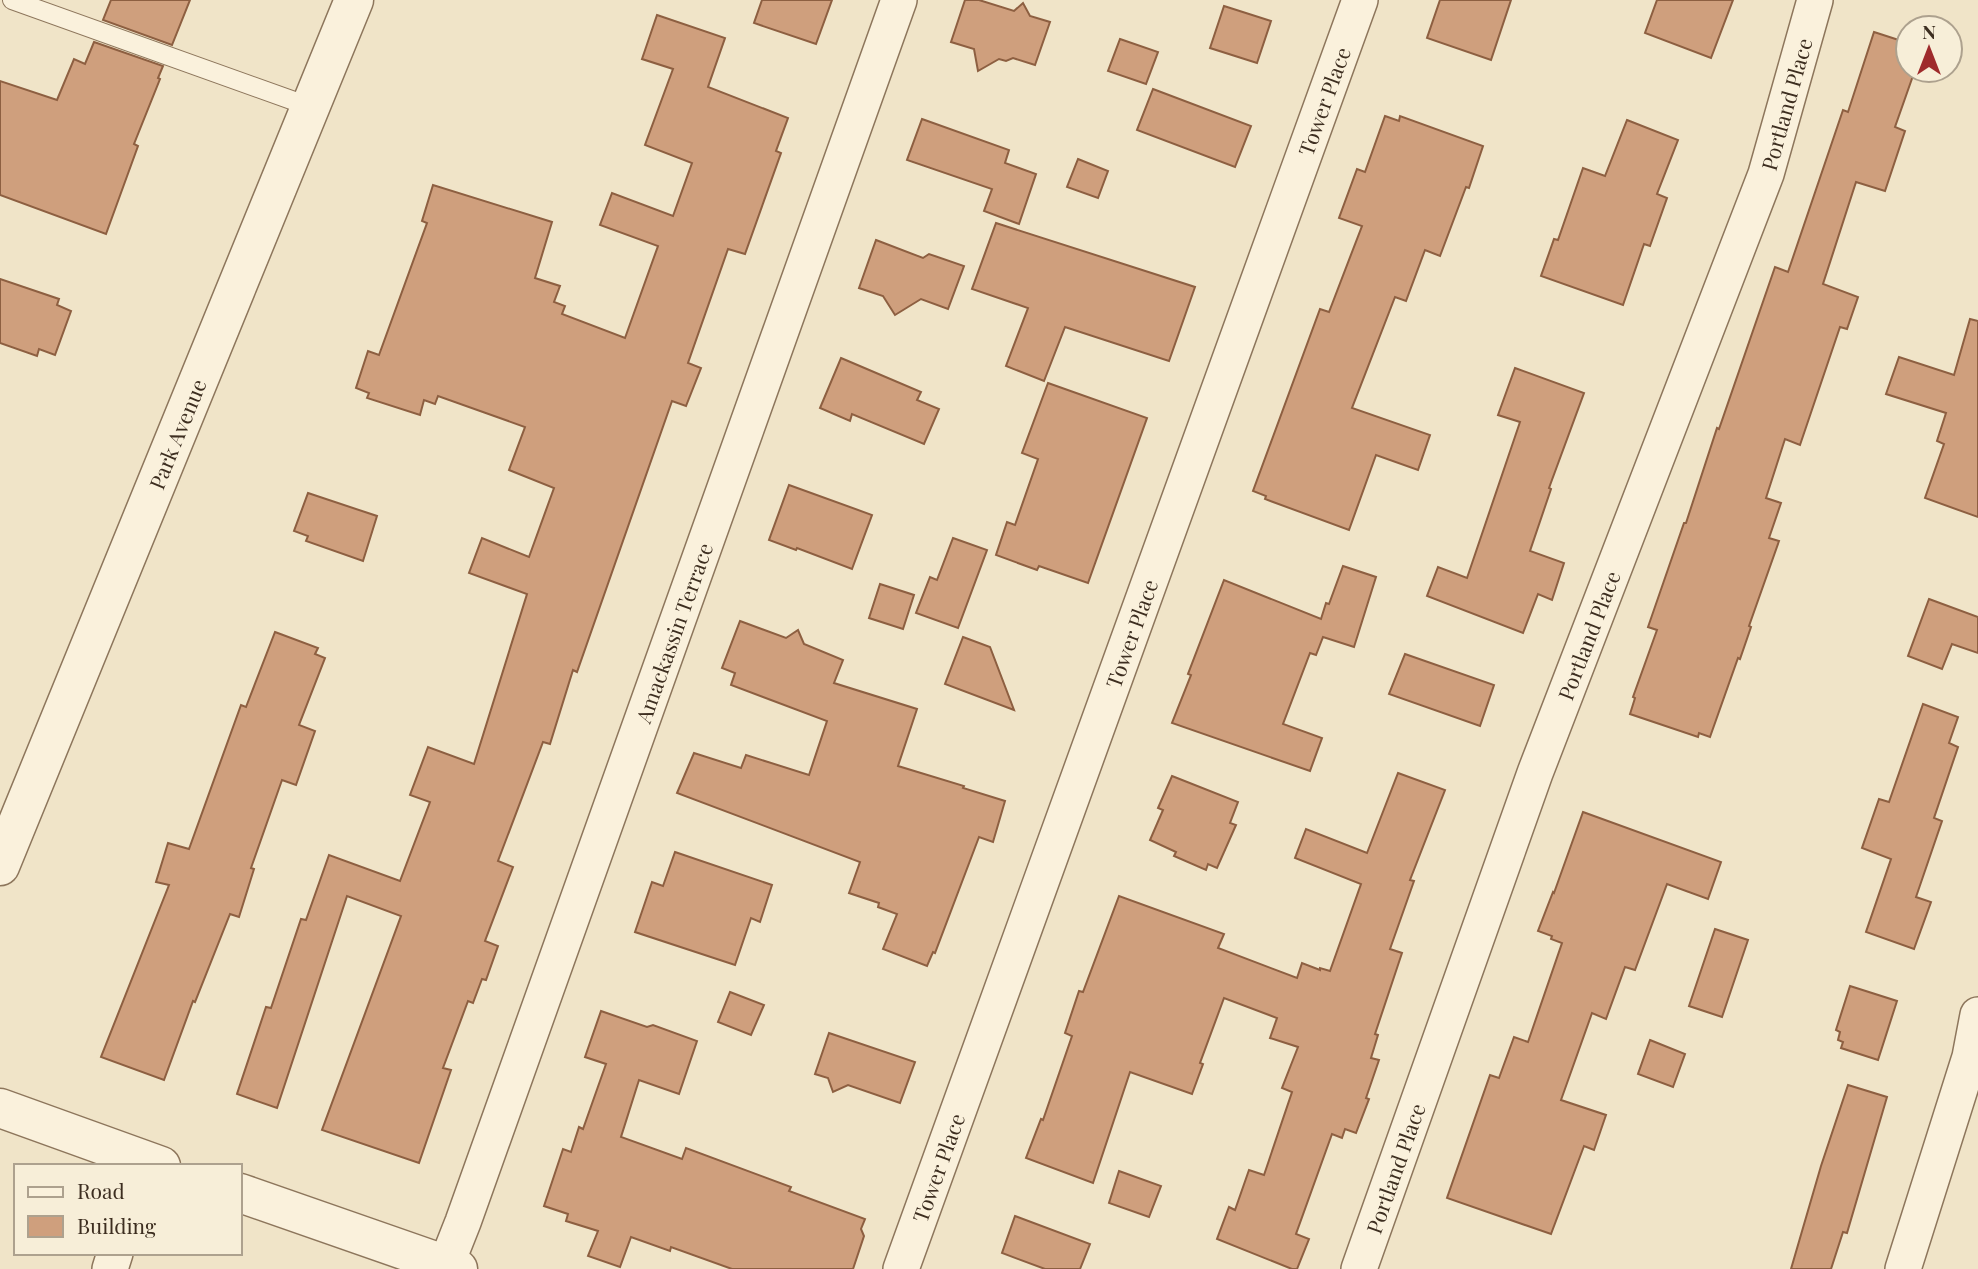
<svg xmlns="http://www.w3.org/2000/svg" width="1978" height="1269" viewBox="0 0 1978 1269" font-family="'Playfair Display',serif">
	<rect width="100%" height="100%" fill="#f0e4c8"/>
	<!-- building -->
	<g fill="#cf9f7d" stroke="#8d5f41" stroke-width="2">
		<polygon points="111,0 190,0 172,45 103,20"/>
		<polygon points="762,0 832,0 816,44 754,23"/>
		<polygon points="965,0 979,0 1014,11 1023,3 1030,16 1050,22 1035,65 1013,58 1006,61 999,59 978,71 974,49 951,42"/>
		<polygon points="1440,0 1511,0 1491,60 1427,38"/>
		<polygon points="1657,0 1733,0 1711,58 1645,33"/>
		<polygon points="1224,6 1271,21 1257,63 1210,48"/>
		<polygon points="657,15 725,38 708,87 788,118 776,151 781,153 745,254 728,249 688,363 701,368 686,406 672,401 577,672 573,670 550,744 543,742 498,861 513,867 485,941 498,946 486,980 482,979 473,1003 468,1001 443,1068 451,1070 419,1163 322,1130 401,916 347,896 277,1108 237,1094 266,1007 271,1008 301,919 306,920 329,855 400,881 430,802 410,795 428,747 474,764 527,594 469,573 482,538 529,557 554,488 509,470 525,427 438,396 435,404 424,400 420,415 367,398 369,393 356,388 368,351 379,355 427,223 422,221 433,185 552,222 535,278 560,286 554,302 565,306 562,314 625,338 658,246 600,225 612,193 673,216 692,163 645,145 673,69 642,59"/>
		<polygon points="1874,32 1908,43 1908,70 1915,70 1895,127 1905,131 1885,191 1856,182 1823,284 1858,297 1847,329 1840,327 1800,445 1785,439 1766,498 1781,503 1769,538 1779,541 1749,626 1751,627 1740,659 1738,658 1710,737 1699,733 1698,737 1630,714 1635,698 1633,697 1657,630 1648,627 1684,523 1686,523 1717,428 1719,429 1775,267 1788,272 1843,110 1848,112"/>
		<polygon points="1120,39 1158,52 1146,84 1108,71"/>
		<polygon points="94,42 163,66 158,78 160,79 134,144 138,146 106,234 0,195 0,81 57,100 74,59 85,64"/>
		<polygon points="1153,89 1251,126 1235,167 1137,130"/>
		<polygon points="1385,116 1399,121 1400,116 1483,146 1469,188 1466,187 1440,256 1425,250 1406,301 1395,297 1352,408 1430,435 1418,470 1376,455 1349,530 1265,499 1266,496 1253,491 1320,309 1329,312 1362,226 1339,218 1357,169 1365,172"/>
		<polygon points="922,119 1009,150 1005,163 1036,174 1019,224 984,211 992,189 907,160"/>
		<polygon points="1627,120 1678,140 1657,194 1667,198 1650,246 1644,244 1623,305 1541,276 1554,239 1558,240 1583,168 1605,176"/>
		<polygon points="1078,159 1108,171 1098,198 1067,187"/>
		<polygon points="996,223 1195,287 1169,361 1065,327 1044,381 1006,366 1028,308 972,289"/>
		<polygon points="876,240 923,258 929,254 964,266 948,309 921,299 895,315 883,296 859,288"/>
		<polygon points="0,279 59,299 57,305 71,311 55,355 39,349 37,356 0,343"/>
		<polygon points="1970,319 1978,321 1978,517 1925,498 1944,444 1937,441 1946,413 1886,394 1899,357 1954,375"/>
		<polygon points="841,358 921,392 917,400 939,409 924,444 852,414 850,421 820,408"/>
		<polygon points="1515,368 1584,393 1549,488 1551,489 1530,551 1564,563 1552,600 1538,594 1523,633 1427,596 1438,567 1467,578 1520,422 1498,415"/>
		<polygon points="1048,383 1147,418 1088,583 1039,566 1037,570 996,555 1007,522 1015,525 1038,459 1022,453"/>
		<polygon points="789,485 872,515 852,569 797,548 796,550 769,540"/>
		<polygon points="308,493 377,516 363,561 306,541 308,536 294,531"/>
		<polygon points="953,538 987,550 958,628 916,613 930,577 937,580"/>
		<polygon points="1343,566 1376,577 1354,647 1323,637 1316,655 1310,653 1283,724 1322,738 1310,771 1172,723 1191,675 1188,674 1224,580 1321,619 1326,603 1329,604"/>
		<polygon points="880,584 914,595 903,629 869,618"/>
		<polygon points="1929,599 1978,617 1978,653 1952,644 1942,669 1908,656"/>
		<polygon points="740,621 786,638 798,630 804,644 843,660 834,683 917,709 898,766 964,786 963,788 1005,801 993,842 979,837 935,953 933,952 927,966 883,949 897,914 878,907 879,903 849,893 860,862 677,793 694,753 741,768 746,755 809,775 827,721 731,685 735,673 722,668"/>
		<polygon points="275,632 318,648 315,654 325,658 299,725 315,731 296,785 282,780 251,868 254,869 239,917 230,914 195,1002 193,1001 164,1080 101,1057 169,885 156,882 168,843 189,849 241,705 246,707"/>
		<polygon points="963,637 990,647 1014,710 945,684"/>
		<polygon points="1405,654 1494,685 1480,726 1389,694"/>
		<polygon points="1923,704 1958,717 1949,743 1958,747 1934,818 1942,821 1916,897 1931,902 1914,949 1866,932 1891,859 1862,848 1879,799 1889,802"/>
		<polygon points="1398,773 1445,790 1410,880 1414,881 1390,949 1402,953 1375,1034 1378,1035 1371,1058 1379,1060 1366,1098 1369,1099 1356,1133 1345,1129 1342,1138 1332,1134 1296,1234 1309,1239 1297,1269 1292,1269 1217,1239 1229,1207 1235,1210 1249,1170 1264,1175 1292,1092 1282,1088 1298,1047 1270,1038 1277,1018 1224,998 1200,1063 1203,1064 1192,1094 1130,1072 1093,1183 1026,1158 1041,1119 1043,1120 1072,1036 1065,1033 1079,991 1083,992 1119,896 1224,934 1218,948 1297,978 1302,963 1320,970 1320,968 1330,971 1361,884 1295,858 1306,829 1367,853"/>
		<polygon points="1172,776 1238,802 1230,823 1236,825 1217,868 1208,864 1206,870 1174,856 1176,852 1150,840 1163,810 1158,808"/>
		<polygon points="1583,812 1721,862 1708,899 1667,884 1635,970 1625,967 1606,1019 1592,1013 1561,1100 1606,1115 1594,1150 1584,1146 1551,1234 1447,1198 1490,1075 1499,1078 1514,1037 1528,1042 1562,943 1551,939 1552,936 1538,931 1553,892 1554,893"/>
		<polygon points="675,852 772,885 760,922 751,918 735,965 635,932 652,882 663,886"/>
		<polygon points="1715,929 1748,940 1722,1017 1689,1006"/>
		<polygon points="1850,986 1897,1001 1878,1060 1841,1048 1843,1042 1838,1040 1840,1032 1836,1030"/>
		<polygon points="730,992 764,1005 751,1035 718,1022"/>
		<polygon points="601,1011 647,1027 653,1025 697,1041 679,1094 639,1080 621,1137 682,1159 686,1148 791,1187 789,1191 865,1219 861,1229 864,1236 853,1269 732,1269 671,1247 670,1251 631,1237 620,1267 588,1256 598,1231 566,1221 568,1214 544,1206 563,1149 571,1152 579,1127 583,1129 606,1064 585,1057"/>
		<polygon points="829,1033 915,1062 900,1103 848,1085 833,1092 828,1078 815,1074"/>
		<polygon points="1650,1040 1685,1054 1673,1087 1638,1074"/>
		<polygon points="1848,1085 1887,1097 1847,1233 1843,1232 1831,1269 1791,1269 1821,1166"/>
		<polygon points="1119,1171 1161,1186 1149,1217 1109,1203"/>
		<polygon points="1015,1216 1090,1244 1080,1269 1045,1269 1002,1253"/>
	</g>
	<g fill="none" stroke-linecap="round" stroke-linejoin="round">
		<defs>
			<polyline id="service" points="12,0 311,107"/>
			<g id="minor">
				<path id="s1" d="M 446,1265 L 463,1222 L 899,0"/>
				<polyline points="110,1269 115,1253"/>
				<path id="s2" d="M 901,1269 L 1360,0"/>
				<path id="s3" d="M 1359,1269 L 1535,773 L 1766,174 L 1815,0"/>
				<polyline points="1903,1269 1970,1057 1978,1015"/>
			</g>
			<g id="tertiary">
				<path id="s4" d="M 0,866 L 354,0"/>
				<polyline points="0,1108 161,1166"/>
				<polyline points="240,1193 458,1269"/>
			</g>
		</defs>
		<!-- service casing -->
		<use href="#service" stroke="#8d765c" stroke-width="20"/>
		<!-- minor casing -->
		<use href="#minor" stroke="#8d765c" stroke-width="38"/>
		<!-- tertiary casing -->
		<use href="#tertiary" stroke="#8d765c" stroke-width="41"/>
		<!-- service -->
		<use href="#service" stroke="#faf1dc" stroke-width="18"/>
		<!-- minor -->
		<use href="#minor" stroke="#faf1dc" stroke-width="35"/>
		<!-- tertiary -->
		<use href="#tertiary" stroke="#faf1dc" stroke-width="38"/>
	</g>
	<g text-anchor="middle" dominant-baseline="central" stroke-width="6" stroke-linejoin="round" paint-order="stroke">
		<!-- street labels -->
		<g font-size="21" fill="#3d2e20" stroke="#f7eed8">
			<text stroke="none"><textPath href="#s2" startOffset="1242">Tower Place</textPath></text>
			<text stroke="none"><textPath href="#s3" startOffset="1241">Portland Place</textPath></text>
			<text stroke="none"><textPath href="#s4" startOffset="467">Park Avenue</textPath></text>
			<text stroke="none"><textPath href="#s1" startOffset="672">Amackassin Terrace</textPath></text>
			<text stroke="none"><textPath href="#s2" startOffset="676">Tower Place</textPath></text>
			<text stroke="none"><textPath href="#s3" startOffset="674">Portland Place</textPath></text>
			<text stroke="none"><textPath href="#s2" startOffset="108">Tower Place</textPath></text>
			<text stroke="none"><textPath href="#s3" startOffset="107">Portland Place</textPath></text>
		</g>
	</g>
	<!-- legend -->
	<rect x="14" y="1164" width="228" height="91" fill="#f7eed8" stroke="#ada18e" stroke-width="2"/>
	<rect x="28" y="1187" width="35" height="10" fill="#faf1dc" stroke="#ada18e" stroke-width="2"/>
	<text x="77" y="1199" font-size="21" fill="#3d2e20">Road</text>
	<rect x="28" y="1216" width="35" height="21" fill="#cf9f7d" stroke="#ada18e" stroke-width="2"/>
	<text x="77" y="1234" font-size="21" fill="#3d2e20">Building</text>
	<!-- north arrow -->
	<g transform="translate(1929 49)"><circle r="33" fill="#f7eed8" stroke="#ada18e" stroke-width="2"/>
	<path d="M0-5L12 26L0 18L-12 26Z" fill="#9e2a2b"/>
	<text y="-10" font-size="19" font-weight="bold" text-anchor="middle" fill="#3d2e20">N</text>
	</g>
</svg>
